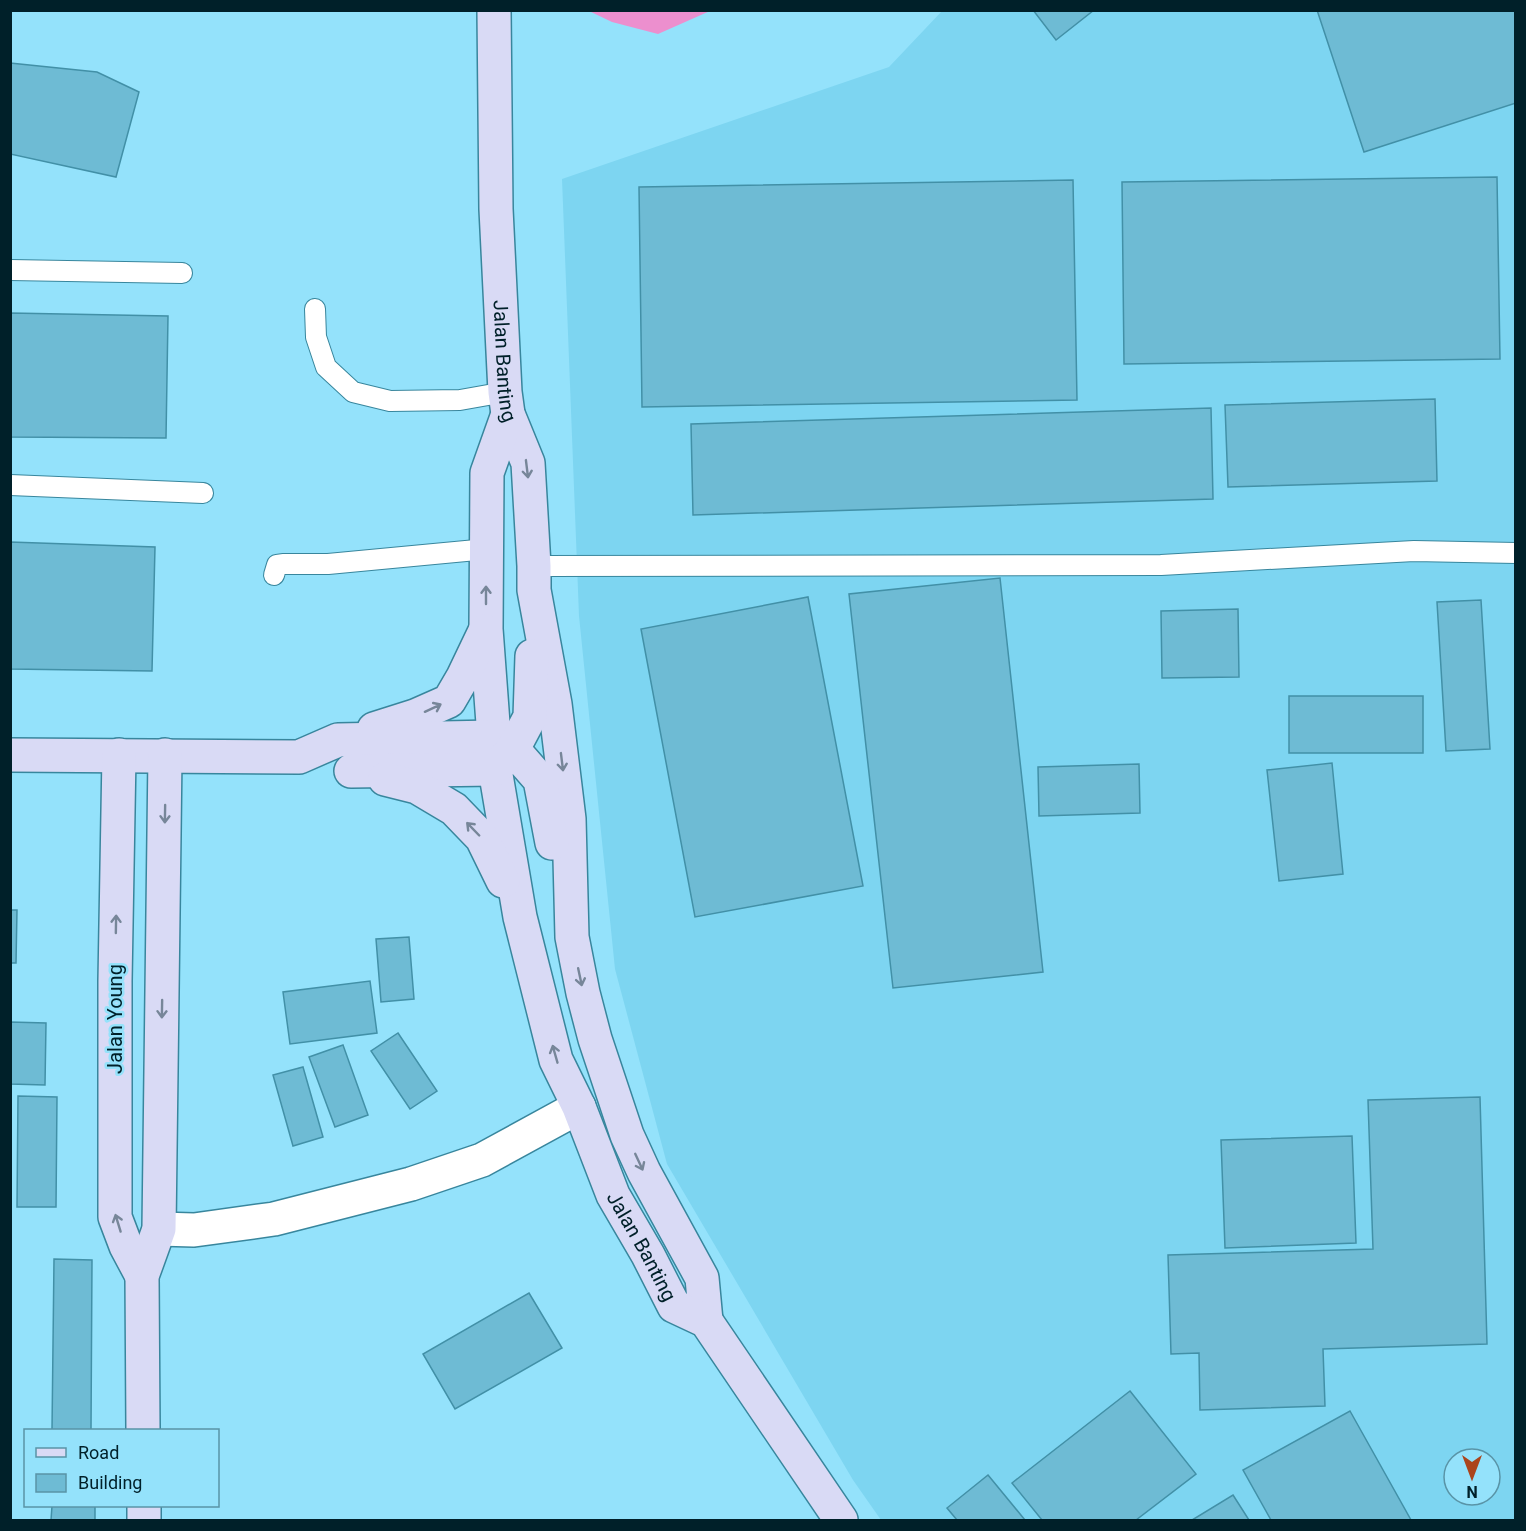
<svg xmlns="http://www.w3.org/2000/svg" width="1526" height="1531" viewBox="0 0 1526 1531" font-family="Roboto,sans-serif">
	<rect width="100%" height="100%" fill="#94e2fb"/>
	<!-- built -->
	<path fill="#7dd5f1" fill-rule="evenodd" d="M 942,11 L 1515,11 L 1515,1520 L 881,1520 L 853,1480 L 667,1164 L 615,969 L 579,616 L 562,179 L 889,67 ZM 1454,1459 L 1490,1459 L 1490,1495 L 1454,1495 Z"/>
	<!-- water -->
	<polygon fill="#ec8fce" points="589,11 710,11 658,34 612,22"/>
	<!-- building -->
	<g fill="#6ebbd4" stroke="#4290a7" stroke-width="1.5">
		<polygon points="1033,10 1094,10 1056,40"/>
		<polygon points="1317,10 1516,10 1516,103 1364,152"/>
		<polygon points="10,63 97,72 139,92 116,177 10,154"/>
		<polygon points="1497,177 1500,359 1124,364 1122,182"/>
		<polygon points="1073,180 1077,400 642,407 639,187"/>
		<polygon points="10,313 168,316 166,438 10,437"/>
		<polygon points="1435,399 1437,481 1228,487 1225,405"/>
		<polygon points="1211,408 1213,499 693,515 691,424"/>
		<polygon points="10,542 155,547 152,671 10,669"/>
		<polygon points="1000,578 1043,972 893,988 849,594"/>
		<polygon points="808,597 863,886 695,917 641,629"/>
		<polygon points="1481,600 1490,749 1446,751 1437,602"/>
		<polygon points="1238,609 1239,677 1162,678 1161,611"/>
		<rect x="1289" y="696" width="134" height="57"/>
		<polygon points="1332,763 1343,874 1279,881 1267,770"/>
		<polygon points="1139,764 1140,813 1039,816 1038,767"/>
		<polygon points="10,910 17,910 16,963 10,963"/>
		<polygon points="409,937 414,999 381,1002 376,939"/>
		<polygon points="370,981 377,1033 290,1044 283,992"/>
		<polygon points="10,1022 46,1023 45,1085 10,1084"/>
		<polygon points="398,1033 437,1091 410,1109 371,1051"/>
		<polygon points="343,1045 368,1115 335,1127 309,1057"/>
		<polygon points="303,1067 323,1137 293,1146 273,1075"/>
		<polygon points="18,1096 57,1097 56,1207 17,1207"/>
		<polygon points="1480,1097 1487,1344 1323,1349 1325,1406 1200,1410 1199,1353 1171,1354 1168,1255 1373,1249 1368,1100"/>
		<polygon points="1352,1136 1356,1243 1225,1248 1221,1140"/>
		<polygon points="54,1259 92,1260 91,1430 52,1430"/>
		<polygon points="529,1293 562,1348 455,1409 423,1354"/>
		<polygon points="1130,1391 1196,1474 1136,1520 1042,1520 1012,1483"/>
		<polygon points="1350,1411 1411,1520 1271,1520 1243,1470"/>
		<polygon points="988,1475 1025,1520 957,1520 947,1508"/>
		<polygon points="1233,1495 1249,1520 1192,1520"/>
		<polygon points="52,1506 95,1506 95,1520 51,1520"/>
	</g>
	<g fill="none" stroke-linecap="round" stroke-linejoin="round">
		<defs>
			<g id="lane">
				<polyline points="10,270 182,273"/>
				<polyline points="315,309 316,337 326,367 353,392 390,401 460,400 505,392"/>
				<polyline points="10,485 203,493"/>
				<polyline points="534,566 1161,565 1414,551 1516,553"/>
				<polyline points="274,575 277,565 284,564 328,564 487,549"/>
			</g>
			<polyline id="street" points="159,1229 194,1230 274,1219 411,1184 482,1160 579,1107"/>
			<g id="secondary">
				<path id="s1" d="M 494,10 L 496,209 L 505,392 L 508,414 L 528,463 L 534,566 L 534,590 L 555,704 L 569,819 L 572,937 L 583,993 L 595,1039 L 627,1135 L 644,1172 L 702,1278 L 706,1321"/>
				<path id="s2" d="M 508,414 L 487,473 L 486,629 L 494,737 L 495,769 L 520,917 L 556,1060 L 579,1107 L 613,1195 L 648,1255 L 674,1306 L 706,1321 L 841,1520"/>
				<polyline points="374,729 415,716 449,701 463,677 485,631"/>
				<polyline points="496,738 513,749 540,780 552,843"/>
				<polyline points="10,755 299,757 338,740 494,737"/>
				<polyline points="119,755 115,981 115,1217 126,1246 142,1276"/>
				<polyline points="351,771 495,769 513,749 530,717 532,656"/>
				<polyline points="385,779 417,787 454,809 482,838 503,881"/>
				<polyline points="143,1430 142,1276 159,1229 165,755"/>
				<polyline points="144,1506 144,1520"/>
			</g>
		</defs>
		<!-- lane casing -->
		<use href="#lane" stroke="#38869d" stroke-width="22"/>
		<!-- street casing -->
		<use href="#street" stroke="#38869d" stroke-width="36"/>
		<!-- secondary casing -->
		<use href="#secondary" stroke="#38869d" stroke-width="36"/>
		<!-- lane -->
		<use href="#lane" stroke="#fff" stroke-width="20"/>
		<!-- street -->
		<use href="#street" stroke="#fff" stroke-width="33"/>
		<!-- secondary -->
		<use href="#secondary" stroke="#d9daf5" stroke-width="33"/>
	</g>
	<!-- one-way arrows -->
	<defs><path id="oneway-shaft" d="M-6 0H5M1.5-3L5.5 0L1.5 3" fill="none" stroke-width="1.6" stroke-linecap="round" stroke-linejoin="round" transform="scale(1.5)"/></defs>
	<g stroke="#778699">
		<use href="#oneway-shaft" transform="translate(527 469) rotate(83)"/>
		<use href="#oneway-shaft" transform="translate(486 595) rotate(-90)"/>
		<use href="#oneway-shaft" transform="translate(433 708) rotate(-25)"/>
		<use href="#oneway-shaft" transform="translate(562 762) rotate(83)"/>
		<use href="#oneway-shaft" transform="translate(165 814) rotate(91)"/>
		<use href="#oneway-shaft" transform="translate(473 829) rotate(-134)"/>
		<use href="#oneway-shaft" transform="translate(116 924) rotate(-89)"/>
		<use href="#oneway-shaft" transform="translate(580 977) rotate(78)"/>
		<use href="#oneway-shaft" transform="translate(162 1009) rotate(91)"/>
		<use href="#oneway-shaft" transform="translate(555 1054) rotate(-106)"/>
		<use href="#oneway-shaft" transform="translate(639 1162) rotate(65)"/>
		<use href="#oneway-shaft" transform="translate(118 1223) rotate(-107)"/>
	</g>
	<g text-anchor="middle" dominant-baseline="central" stroke-width="5" stroke-linejoin="round" paint-order="stroke">
		<!-- street labels -->
		<g font-size="20" fill="#002029" stroke="#94e2fb">
			<text stroke="none"><textPath href="#s1" startOffset="351">Jalan Banting</textPath></text>
			<text transform="translate(115 1019) rotate(-90)">Jalan Young</text>
			<text stroke="none"><textPath href="#s2" startOffset="862">Jalan Banting</textPath></text>
		</g>
	</g>
	<!-- border -->
	<rect width="1526" height="1531" fill="none" stroke="#002029" stroke-width="24"/>
	<!-- legend -->
	<rect x="24" y="1429" width="195" height="78" fill="#94e2fb" stroke="#5994a7" stroke-width="1.5"/>
	<rect x="36" y="1448" width="30" height="9" fill="#d9daf5" stroke="#5994a7" stroke-width="1.5"/>
	<text x="78" y="1459" font-size="18" fill="#002029">Road</text>
	<rect x="36" y="1474" width="30" height="18" fill="#6ebbd4" stroke="#5994a7" stroke-width="1.5"/>
	<text x="78" y="1489" font-size="18" fill="#002029">Building</text>
	<!-- north arrow -->
	<g transform="translate(1472 1477) rotate(180)"><circle r="28" fill="#94e2fb" stroke="#5994a7" stroke-width="1.5"/>
	<path d="M0-4.5L10 22L0 15L-10 22Z" fill="#ab451c"/>
	<text y="-9" font-size="16" font-weight="bold" text-anchor="middle" fill="#002029">N</text>
	</g>
</svg>
